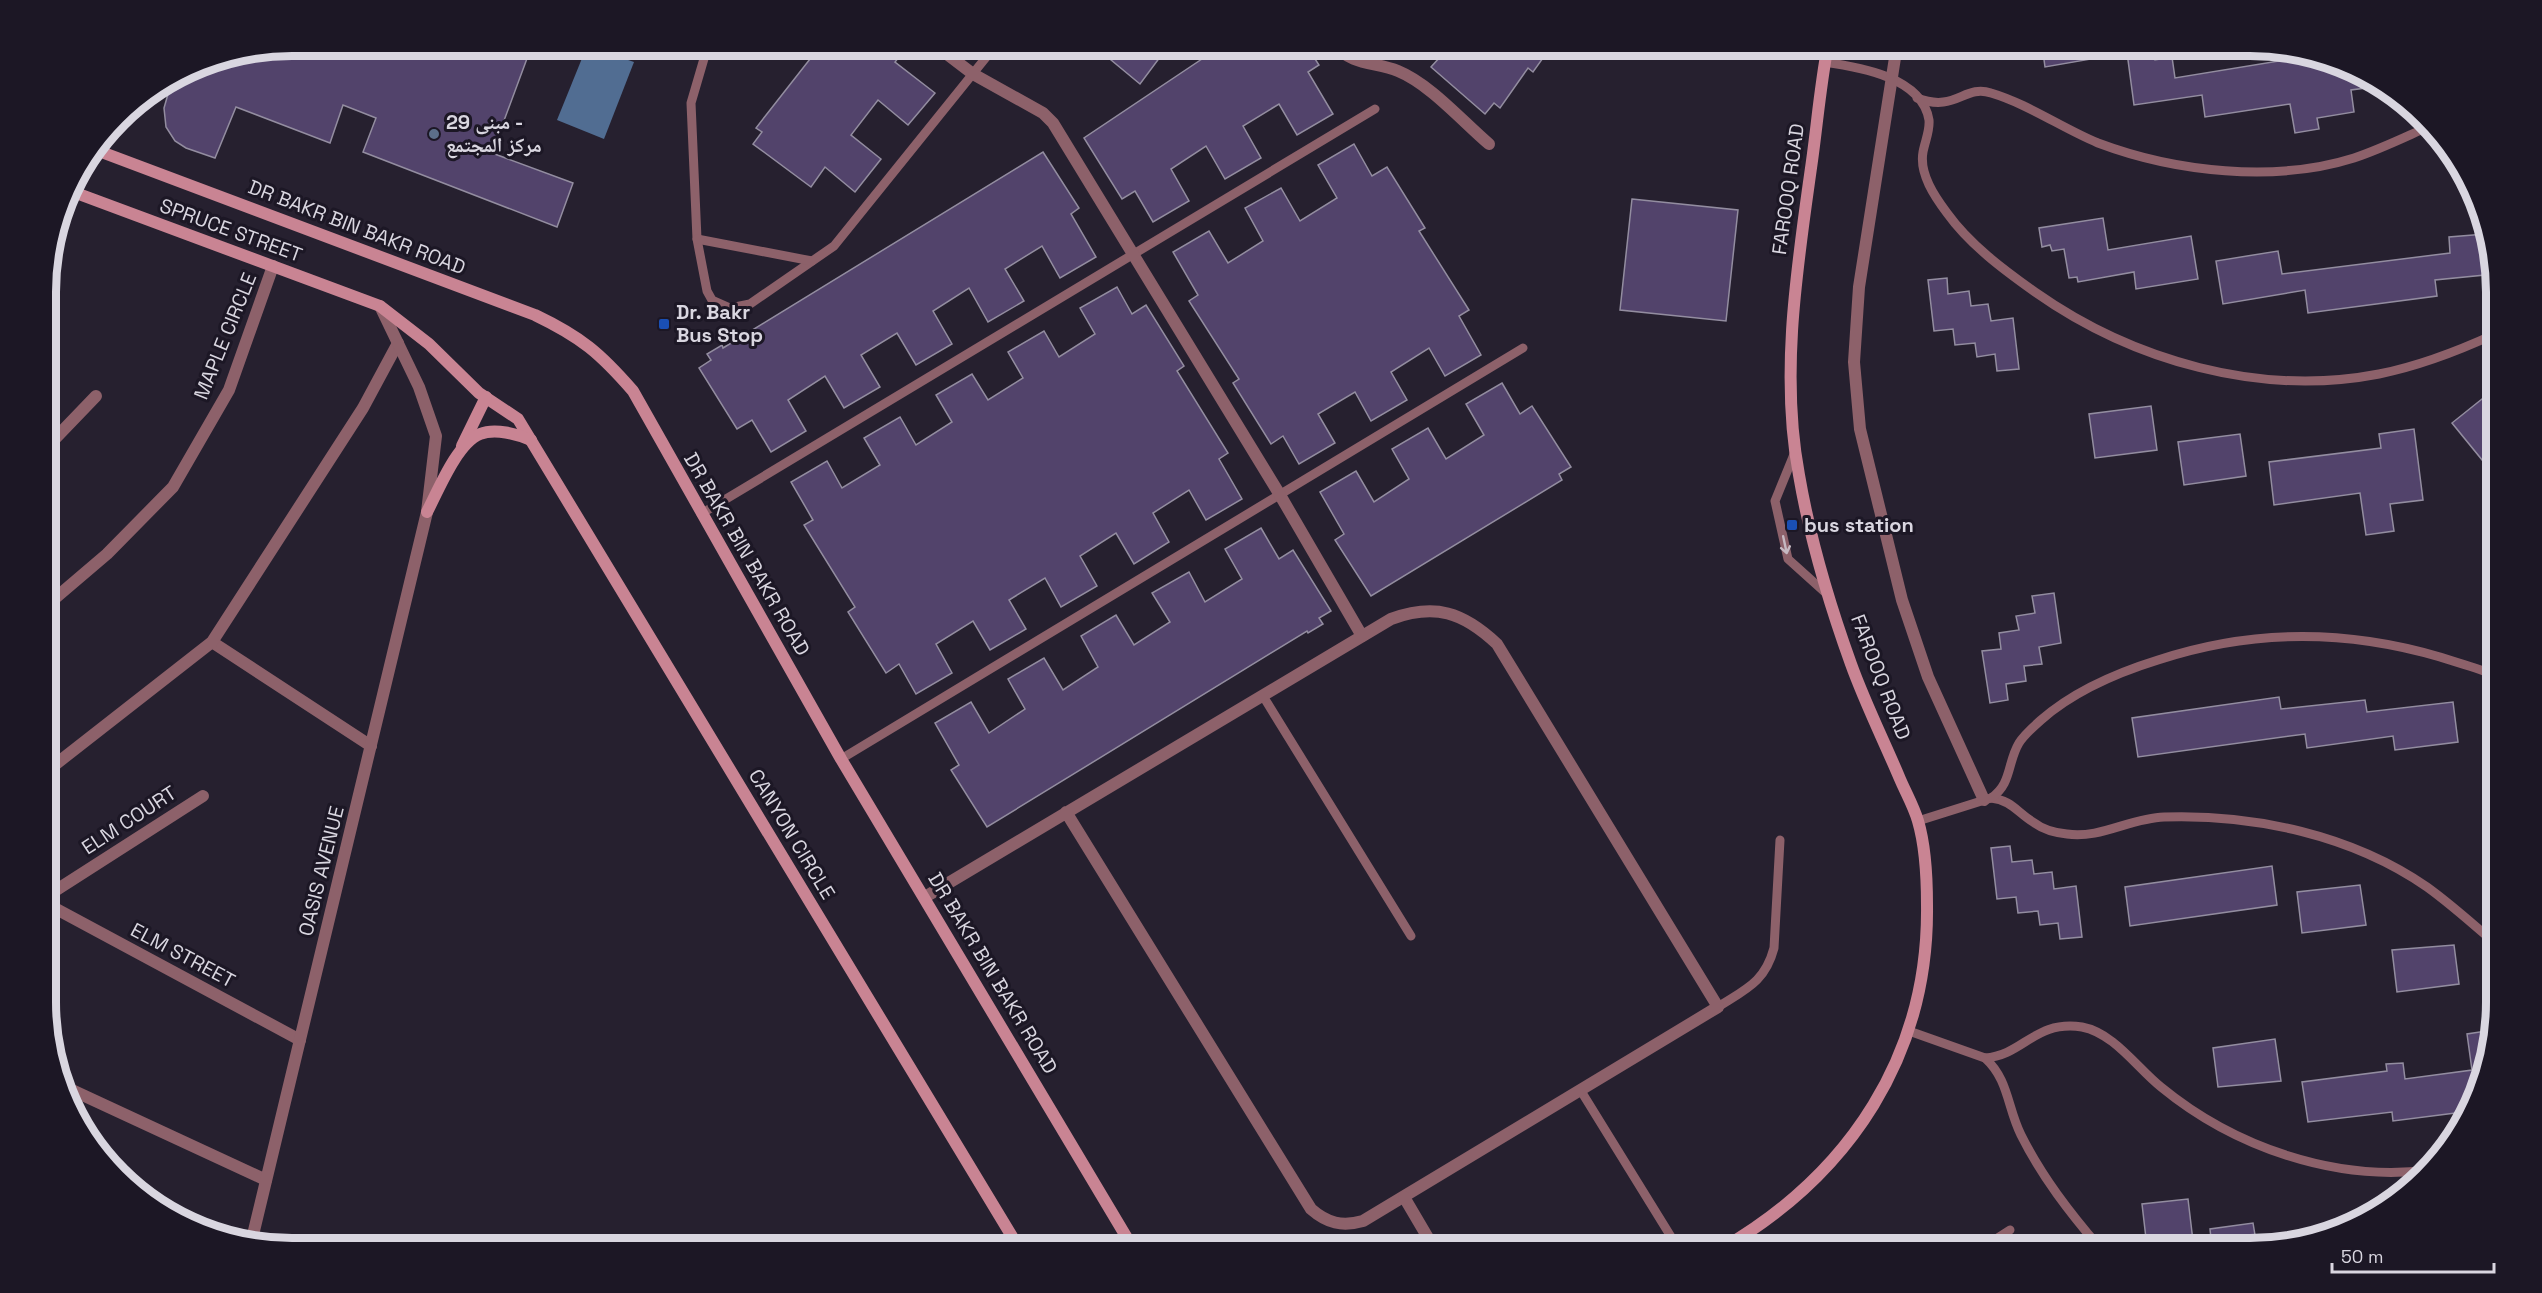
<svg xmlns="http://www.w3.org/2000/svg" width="2542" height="1293" viewBox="0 0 2542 1293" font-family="'Space Grotesk','Noto Naskh Arabic',sans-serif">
	<rect width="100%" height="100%" fill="#26202f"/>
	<!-- water -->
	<polygon fill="#516d92" points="587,46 634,62 604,139 557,120"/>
	<!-- building -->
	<g fill="#52436b" stroke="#938da0" stroke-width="1.5">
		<polygon points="292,45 532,45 492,153 573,183 557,227 363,152 376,118 343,105 330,143 236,107 215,158 186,148 175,141 166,127 164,108 172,80 198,64"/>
		<polygon points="821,45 893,45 903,52 895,62 935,93 908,125 878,100 851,135 881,159 855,192 825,167 811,187 753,144 762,132 756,128"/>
		<polygon points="1093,45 1169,45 1140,84"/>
		<polygon points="1238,45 1306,45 1319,65 1308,72 1333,114 1297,135 1279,104 1243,126 1261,158 1225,179 1206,146 1171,169 1189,201 1153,222 1135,191 1122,199 1084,138 1214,51 1218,57"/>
		<polygon points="1451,45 1526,45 1543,58 1533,72 1528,68 1500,108 1494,103 1485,114 1431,67"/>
		<polygon points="2042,45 2119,45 2120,54 2045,67"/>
		<polygon points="2126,45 2153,45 2155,60 2172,57 2175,78 2303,57 2359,70 2382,86 2351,90 2354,112 2317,118 2319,129 2295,133 2290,104 2205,117 2202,95 2134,105"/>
		<polygon points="1354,144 1372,176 1387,167 1425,228 1419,231 1469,310 1459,316 1481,355 1445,376 1429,348 1391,372 1407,400 1371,421 1355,392 1318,414 1335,443 1299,464 1283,436 1271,444 1233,383 1239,379 1189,301 1198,295 1173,252 1209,231 1228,263 1263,241 1245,208 1281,188 1300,221 1337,198 1318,165"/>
		<polygon points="1043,152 1079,208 1071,214 1096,257 1060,278 1042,246 1005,269 1024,301 988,322 969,288 933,311 952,344 916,365 897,333 861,355 880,387 844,408 825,376 788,400 806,431 771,452 752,420 737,429 699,368 711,360 707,354 722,345 723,348"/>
		<polygon points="1632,199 1738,210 1726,321 1620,310"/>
		<polygon points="2103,218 2108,250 2191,236 2198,279 2136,289 2134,272 2078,282 2077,277 2069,278 2064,249 2052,251 2050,245 2042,247 2039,228"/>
		<polygon points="2485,234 2495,260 2495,274 2435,280 2437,296 2308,313 2305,290 2223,304 2216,261 2278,251 2282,274 2450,253 2449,237"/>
		<polygon points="1947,278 1948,294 1969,291 1971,306 1988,304 1991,321 2013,318 2019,369 1997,371 1995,354 1977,357 1975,343 1955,345 1953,329 1934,331 1928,280"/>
		<polygon points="1117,287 1132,314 1146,305 1184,366 1177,371 1228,453 1219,459 1242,499 1206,520 1189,490 1153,513 1169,542 1134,564 1116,533 1080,556 1097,586 1061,607 1045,578 1009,600 1026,629 990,650 973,621 936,644 952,673 916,694 899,664 886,673 848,612 855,607 804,525 813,520 791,482 827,461 842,488 880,465 864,438 900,417 916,445 952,422 936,395 972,374 988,400 1023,378 1008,352 1044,331 1059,357 1095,334 1080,308"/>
		<polygon points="1502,383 1520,414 1532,406 1571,467 1559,474 1562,480 1371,596 1335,540 1344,534 1320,492 1356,471 1374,502 1409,479 1392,449 1428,428 1446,459 1484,435 1466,404"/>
		<polygon points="2487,395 2495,405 2496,477 2452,423"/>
		<polygon points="2151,406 2157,450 2095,458 2089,414"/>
		<polygon points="2414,429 2423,500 2390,504 2394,531 2366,535 2360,493 2274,505 2269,462 2381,448 2379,434"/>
		<polygon points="2240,434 2246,476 2184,485 2178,442"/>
		<polygon points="1261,528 1279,559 1293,550 1331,611 1319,618 1323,624 1308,633 1307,631 987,827 951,770 959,765 935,723 971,702 989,733 1025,709 1008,679 1044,658 1063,690 1098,667 1081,636 1116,615 1134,645 1170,622 1152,593 1189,572 1205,602 1242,579 1225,549"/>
		<polygon points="2054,593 2061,643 2039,647 2042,664 2024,666 2026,681 2006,684 2008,700 1990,703 1982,651 2001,649 1999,633 2019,630 2016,616 2035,613 2032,596"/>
		<polygon points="2279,697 2281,709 2365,700 2367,712 2453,702 2458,742 2395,750 2393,736 2307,748 2305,734 2138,757 2132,718"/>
		<polygon points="2010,846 2012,862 2032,860 2034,874 2052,872 2054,889 2076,886 2082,937 2060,939 2058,923 2040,925 2038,911 2018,913 2016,897 1997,899 1991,848"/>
		<polygon points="2272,866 2277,905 2130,926 2125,887"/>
		<polygon points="2360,885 2366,925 2302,933 2297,892"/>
		<polygon points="2454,945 2459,984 2397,992 2392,950"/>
		<polygon points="2486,1031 2487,1044 2471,1111 2393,1121 2392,1112 2308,1122 2302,1082 2387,1071 2386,1064 2403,1063 2405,1079 2472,1070 2467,1034"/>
		<polygon points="2275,1039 2281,1081 2218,1087 2213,1048"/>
		<polygon points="2188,1199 2193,1241 2147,1247 2142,1204"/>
		<polygon points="2253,1223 2257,1247 2212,1248 2210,1229"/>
	</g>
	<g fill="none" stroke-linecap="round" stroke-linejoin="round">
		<!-- lane -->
		<g stroke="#8d616a" stroke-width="9">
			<polyline points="708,45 691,103 697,239 707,291 712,300 730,308 750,304 834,246 996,45"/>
			<path d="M 1824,62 C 1859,67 1922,77 1929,120 C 1930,131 1925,141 1923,152 C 1919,174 1935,197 1947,213 C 1970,245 2004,270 2035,292 C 2133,361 2260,397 2379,374 C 2419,366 2458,351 2495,334"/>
			<path d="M 1917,98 C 1956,113 1964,84 1991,93 C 2028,104 2062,128 2098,143 C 2175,172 2275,183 2354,158 C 2381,149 2405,137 2430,126"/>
			<polyline points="697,239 812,261"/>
			<polyline points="1795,452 1775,501 1788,559 1828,595"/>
			<polyline points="701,514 1375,109"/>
			<polyline points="1263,696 1411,936"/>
			<polyline points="841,759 1523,348"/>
			<path d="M 1991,798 C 2011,800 2017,812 2033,822 C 2042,829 2056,833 2067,834 C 2100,839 2131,818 2164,817 C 2254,814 2352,835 2427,887 C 2452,905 2474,925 2497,945"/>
			<path d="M 1918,821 L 1991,798 C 2012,784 2007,763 2019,743 C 2024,735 2033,727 2041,720 C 2074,691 2116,673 2158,660 C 2252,629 2345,629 2440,657 C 2458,663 2479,668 2496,676"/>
			<path d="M 1718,1007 C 1746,989 1765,982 1774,948 L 1780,840"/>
			<path d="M 1909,1031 L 1985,1058 C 2009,1080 2007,1107 2021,1135 C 2042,1177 2070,1213 2100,1248"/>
			<path d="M 1985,1058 C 2024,1055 2034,1020 2082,1027 C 2114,1033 2137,1068 2161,1087 C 2234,1147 2335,1182 2429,1170"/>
			<polyline points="1581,1091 1678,1248"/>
			<polyline points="1982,1248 2010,1230"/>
		</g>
		<!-- street -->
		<g stroke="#8d616a" stroke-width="12">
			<polyline points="935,45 973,74 1043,113 1053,123 1280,495 1362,636"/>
			<path d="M 1335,45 C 1351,65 1376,62 1398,71 C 1430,84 1463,122 1489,144"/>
			<polyline points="1897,45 1859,287 1854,362 1860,429 1902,600 1928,677 1984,800"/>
			<polyline points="46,448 96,396"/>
			<polyline points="46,606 107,554 173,487 229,390 273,266"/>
			<polyline points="212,642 371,746"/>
			<polyline points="47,771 212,642 363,408 398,343"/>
			<polyline points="47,896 203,796"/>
			<path d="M 925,897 L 1391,619 C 1435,603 1463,612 1497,644 L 1718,1007 L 1363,1221 C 1342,1227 1327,1223 1311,1209 L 1066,812"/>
			<polyline points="47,904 300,1040"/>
			<polyline points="61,1085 266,1180"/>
			<polyline points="1404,1197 1434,1248"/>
			<polyline points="252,1239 427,512 436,436 419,387 380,306"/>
		</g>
		<!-- secondary -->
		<g stroke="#c98493" stroke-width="12">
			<path d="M 96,150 L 535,315 C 581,337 600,353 633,391 L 841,759 L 1133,1248"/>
			<polyline points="68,190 380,306 429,344 479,393 518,419 1019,1248"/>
			<polyline points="462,446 486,397"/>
			<path d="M 427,512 C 438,491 457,443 480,434 C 495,428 517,434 531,440"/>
			<path d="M 1723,1248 C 1850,1174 1929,1055 1927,905 C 1927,877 1926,848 1918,821 C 1914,807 1906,793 1900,779 C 1884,741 1865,703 1851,664 C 1829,603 1810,539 1799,475 C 1780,375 1797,268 1811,168 C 1817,127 1820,86 1828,45"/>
		</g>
	</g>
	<!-- one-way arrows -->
	<defs><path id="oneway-shaft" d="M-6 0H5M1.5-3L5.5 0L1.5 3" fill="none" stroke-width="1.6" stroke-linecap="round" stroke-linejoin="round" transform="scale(1.5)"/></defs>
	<use stroke="#c6b9c2" href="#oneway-shaft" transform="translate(1785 545) rotate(78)"/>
	<!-- markers -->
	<circle fill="#5c6f8a" stroke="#1c1725" stroke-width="2" cx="434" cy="134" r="6"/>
	<g fill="#1a4fb4" stroke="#1c1725" stroke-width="2">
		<rect x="658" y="318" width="12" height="12" rx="3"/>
		<rect x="1786" y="519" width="12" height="12" rx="3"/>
	</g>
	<g text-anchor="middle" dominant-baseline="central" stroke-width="6" stroke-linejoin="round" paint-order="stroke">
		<!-- poi labels -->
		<g font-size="20" font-weight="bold" fill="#d9d6e0" stroke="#1c1725" text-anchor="start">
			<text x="446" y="122">مبنى 29 -<tspan x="446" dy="23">مركز المجتمع</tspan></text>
			<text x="676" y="312">Dr. Bakr<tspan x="676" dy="23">Bus Stop</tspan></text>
			<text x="1804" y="525">bus station</text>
		</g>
		<!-- street labels -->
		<g font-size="20" fill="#d9d6e0" stroke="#1c1725">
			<text transform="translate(1788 189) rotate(-82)">FAROOQ ROAD</text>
			<text transform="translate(357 227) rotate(21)">DR BAKR BIN BAKR ROAD</text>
			<text transform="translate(231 230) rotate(20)">SPRUCE STREET</text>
			<text transform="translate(225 336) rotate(-68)">MAPLE CIRCLE</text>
			<text transform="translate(747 554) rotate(60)">DR BAKR BIN BAKR ROAD</text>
			<text transform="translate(1881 677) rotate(69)">FAROOQ ROAD</text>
			<text transform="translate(129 820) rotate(-33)">ELM COURT</text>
			<text transform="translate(792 834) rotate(59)">CANYON CIRCLE</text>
			<text transform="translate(321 871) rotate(-76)">OASIS AVENUE</text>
			<text transform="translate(183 955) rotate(28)">ELM STREET</text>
			<text transform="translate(993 973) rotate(59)">DR BAKR BIN BAKR ROAD</text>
		</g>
	</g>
	<!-- crop -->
	<path d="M0 0H2542V1293H0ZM292 56H2250A236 236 0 0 1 2486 292V1002A236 236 0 0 1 2250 1238H292A236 236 0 0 1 56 1002V292A236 236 0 0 1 292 56Z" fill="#1c1725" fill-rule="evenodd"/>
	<path fill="none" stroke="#d9d6e0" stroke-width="8" d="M292 56H2250A236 236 0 0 1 2486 292V1002A236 236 0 0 1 2250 1238H292A236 236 0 0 1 56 1002V292A236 236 0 0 1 292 56Z"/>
	<!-- scale -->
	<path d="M2332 1263v9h162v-9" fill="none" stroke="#d9d6e0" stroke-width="3"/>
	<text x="2341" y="1263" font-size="18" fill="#d9d6e0" stroke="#1c1725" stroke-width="4.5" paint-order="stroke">50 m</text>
</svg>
